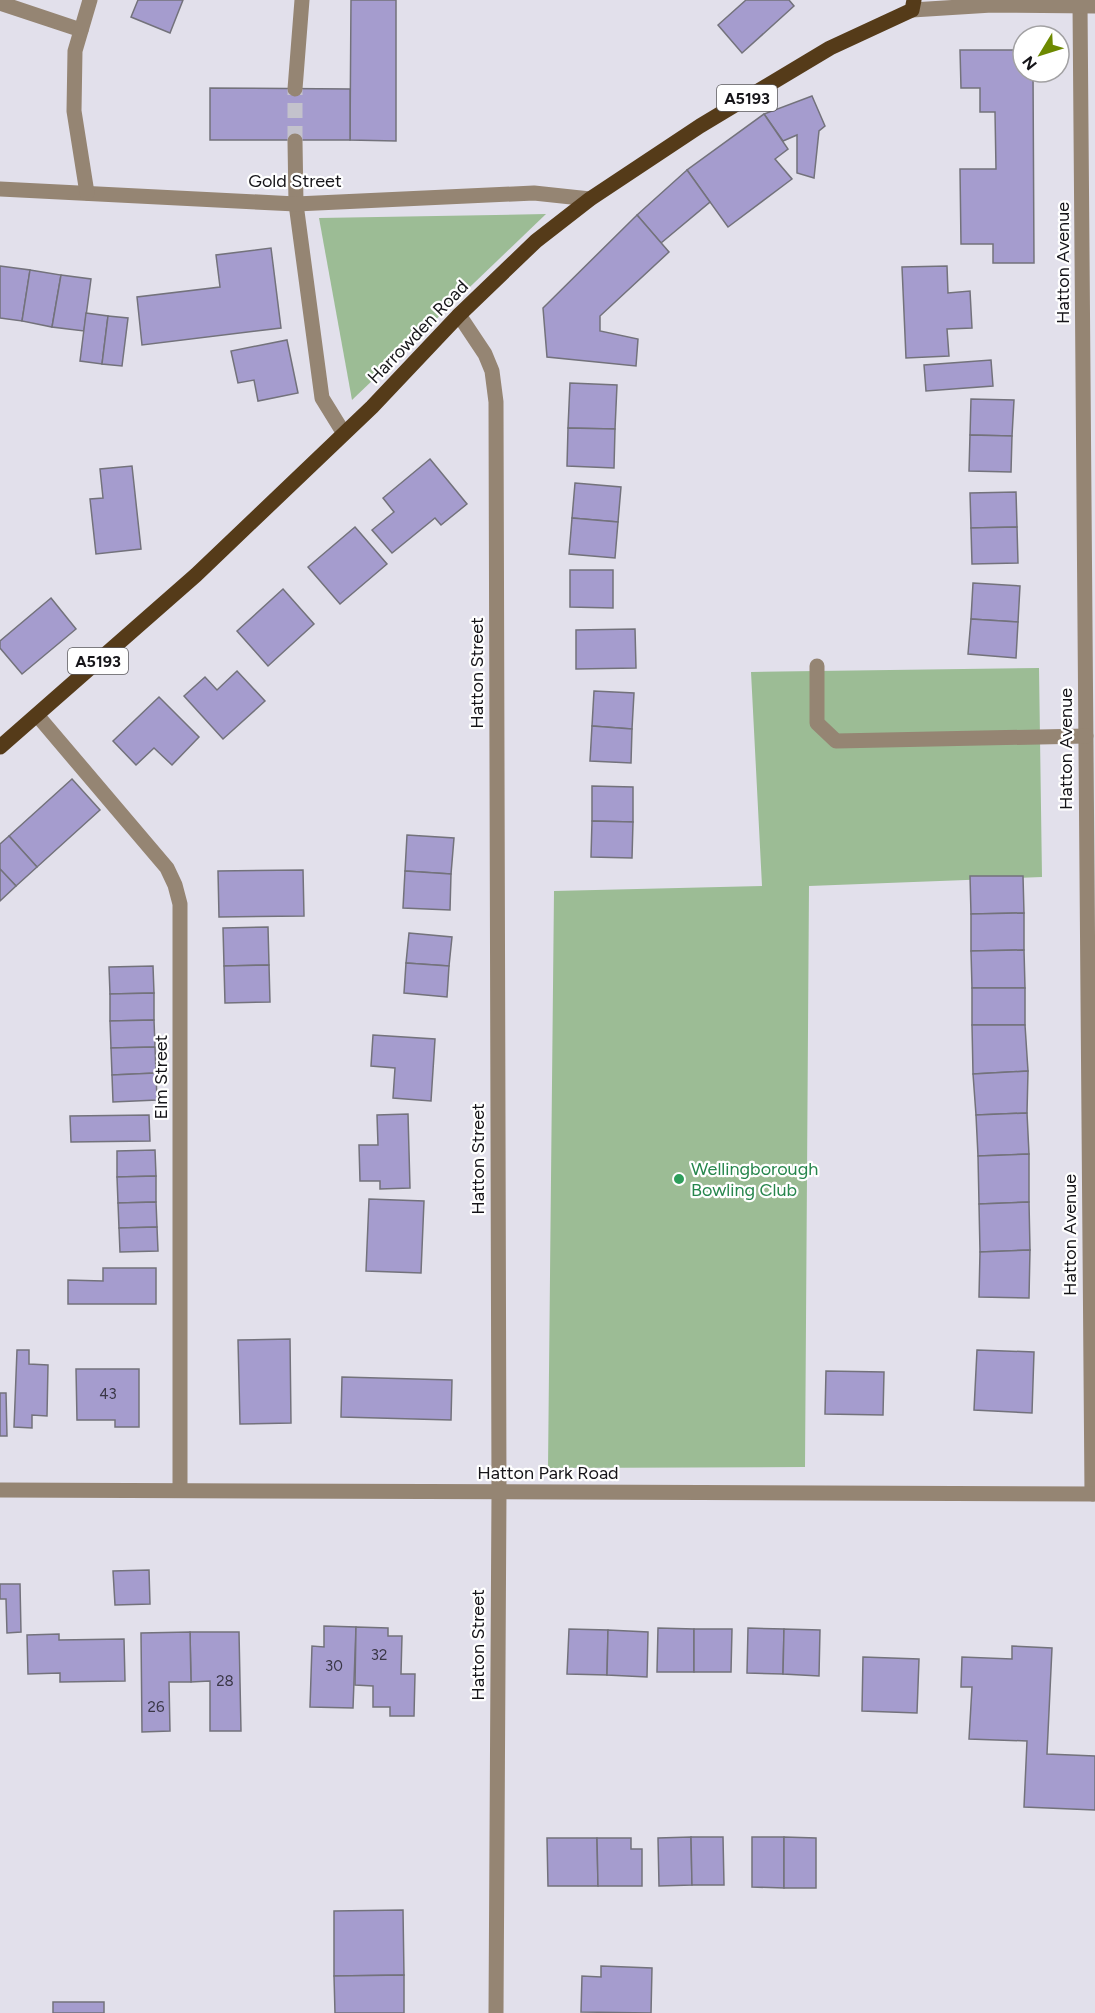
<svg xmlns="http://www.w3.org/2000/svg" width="1095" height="2013" viewBox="0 0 1095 2013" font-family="Figtree,sans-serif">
	<rect width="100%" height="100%" fill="#e2e0eb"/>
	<!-- green -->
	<g fill="#9cbc95">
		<polygon points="546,214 352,400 319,218"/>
		<polygon points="1039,668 1042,877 809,886 805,1467 548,1468 554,891 762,886 751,672"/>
	</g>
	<!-- building -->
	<g fill="#a59cce" stroke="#73727b" stroke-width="1.5">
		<polygon points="138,0 183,0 170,33 131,17"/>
		<polygon points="351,0 396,0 396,141 350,140"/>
		<polygon points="746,0 789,0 794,6 742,53 718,25"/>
		<polygon points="960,50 1023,50 1023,72 1033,72 1034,263 993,263 993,244 961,244 960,169 996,169 995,112 980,112 980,88 961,88"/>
		<polygon points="210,88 350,89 350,140 210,140"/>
		<polygon points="812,96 825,126 819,131 814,178 797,173 797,135 783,141 764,114"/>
		<polygon points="764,114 788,149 775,159 792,179 728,227 687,170"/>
		<polygon points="687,170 710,202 661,243 637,215"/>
		<polygon points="637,215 669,252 600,316 600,331 638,339 636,366 547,357 543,308"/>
		<polygon points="271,248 281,328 142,345 137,297 220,287 216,255"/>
		<polygon points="0,266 30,270 22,321 0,318"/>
		<polygon points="947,266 948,293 970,291 972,328 947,329 949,356 906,358 902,267"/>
		<polygon points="30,270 61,275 52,327 22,321"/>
		<polygon points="61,275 91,279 84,331 52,327"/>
		<polygon points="86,313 108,316 102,364 80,361"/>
		<polygon points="108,316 128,318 122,366 102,364"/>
		<polygon points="287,340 298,393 258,401 254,380 238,383 231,351"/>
		<polygon points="991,360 993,386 926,391 924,365"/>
		<polygon points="570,383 617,385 615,429 568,428"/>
		<polygon points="971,399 1014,400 1012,436 970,435"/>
		<polygon points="568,428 615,429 614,468 567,466"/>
		<polygon points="970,435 1012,436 1011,472 969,471"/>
		<polygon points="430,459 467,504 441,525 435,518 392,553 372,530 394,512 383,498"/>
		<polygon points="132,466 141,549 96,554 90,499 103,498 100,469"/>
		<polygon points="575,483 621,487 618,522 572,518"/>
		<polygon points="1016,492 1017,527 971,528 970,493"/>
		<polygon points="572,518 618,522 615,558 569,554"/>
		<polygon points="355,527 387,564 340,604 308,567"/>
		<polygon points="1017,527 1018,563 972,564 971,528"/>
		<polygon points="570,570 613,570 613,608 570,607"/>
		<polygon points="973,583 1020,586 1018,622 971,619"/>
		<polygon points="283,589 314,624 268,666 237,631"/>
		<polygon points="51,598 76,629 22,674 0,648 0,641"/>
		<polygon points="971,619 1018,622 1016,658 968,654"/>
		<polygon points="635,629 636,668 576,669 576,630"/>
		<polygon points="237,671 265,701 223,739 184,696 205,677 217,690"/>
		<polygon points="594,691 634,693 632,729 592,726"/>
		<polygon points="159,697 199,737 172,765 154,748 136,765 113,741"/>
		<polygon points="592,726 632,729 631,763 590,761"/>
		<polygon points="72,779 100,810 37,867 9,836"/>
		<polygon points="592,786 633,787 633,822 592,821"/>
		<polygon points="592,821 633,822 632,858 591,857"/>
		<polygon points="407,835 454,838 451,874 405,871"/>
		<polygon points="9,836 37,867 16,886 0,869 0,844"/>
		<polygon points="0,869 16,886 0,901"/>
		<polygon points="303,870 304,916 219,917 218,871"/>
		<polygon points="405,871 451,874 450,910 403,908"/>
		<polygon points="970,876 1023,876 1024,913 971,914"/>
		<polygon points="1024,913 1024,950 971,951 971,914"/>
		<polygon points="268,927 269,965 224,966 223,928"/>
		<polygon points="409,933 452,937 449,966 406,963"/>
		<polygon points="1024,950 1025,988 972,988 971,951"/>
		<polygon points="406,963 449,966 447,997 404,993"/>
		<polygon points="269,965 270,1002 225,1003 224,966"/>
		<polygon points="153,966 154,993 110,994 109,967"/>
		<rect x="972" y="988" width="53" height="37"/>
		<polygon points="154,993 154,1020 110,1021 110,994"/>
		<polygon points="154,1020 155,1047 111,1048 110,1021"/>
		<polygon points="972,1025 1025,1025 1028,1071 973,1074"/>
		<polygon points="373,1035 435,1039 431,1101 393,1098 395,1068 371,1066"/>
		<polygon points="155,1047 156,1073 112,1075 111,1048"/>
		<polygon points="1028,1071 1027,1113 976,1115 973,1074"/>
		<polygon points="156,1073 157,1100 113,1102 112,1075"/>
		<polygon points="1027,1113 1029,1154 978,1156 976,1115"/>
		<polygon points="408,1114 410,1188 380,1189 380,1181 360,1181 359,1145 378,1145 377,1115"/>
		<polygon points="149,1115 150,1141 71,1142 70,1116"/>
		<polygon points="155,1150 156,1176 117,1177 117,1151"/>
		<polygon points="1029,1154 1029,1202 979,1204 978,1156"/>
		<polygon points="156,1176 156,1202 118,1203 117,1177"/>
		<polygon points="369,1199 424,1201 421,1273 366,1271"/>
		<polygon points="156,1202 157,1227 119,1228 118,1203"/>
		<polygon points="1029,1202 1030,1250 980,1252 979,1204"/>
		<polygon points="157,1227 158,1251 120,1252 119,1228"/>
		<polygon points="1030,1250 1029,1298 979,1297 980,1252"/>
		<polygon points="103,1268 156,1268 156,1304 68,1304 68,1280 103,1281"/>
		<polygon points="290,1339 291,1423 240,1424 238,1340"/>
		<polygon points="17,1350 29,1350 29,1364 48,1365 47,1416 32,1415 32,1428 14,1427"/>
		<polygon points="977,1350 1034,1352 1032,1413 974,1410"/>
		<polygon points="76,1369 139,1369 139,1427 115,1427 115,1420 77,1420"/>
		<polygon points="826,1371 884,1372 883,1415 825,1414"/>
		<polygon points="342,1377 452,1380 451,1420 341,1417"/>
		<polygon points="0,1393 6,1393 7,1436 0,1436"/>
		<polygon points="149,1570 150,1604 115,1605 113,1571"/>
		<polygon points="0,1584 20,1584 21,1632 7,1633 6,1599 0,1599"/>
		<polygon points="324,1626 356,1627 353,1708 310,1707 312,1646 324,1647"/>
		<polygon points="356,1627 388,1628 388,1636 402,1636 401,1674 415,1674 414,1716 390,1716 390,1707 373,1707 373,1686 355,1685"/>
		<polygon points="658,1628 694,1629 694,1672 657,1672"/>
		<polygon points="748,1628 784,1629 783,1674 747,1673"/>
		<polygon points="569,1629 608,1630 607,1675 567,1674"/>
		<polygon points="694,1629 732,1629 731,1672 694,1672"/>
		<polygon points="784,1629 820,1630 819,1676 783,1674"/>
		<polygon points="608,1630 648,1632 647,1677 607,1675"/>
		<polygon points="190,1632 239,1632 241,1731 210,1731 210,1681 191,1682"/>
		<polygon points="190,1632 191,1682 169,1682 170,1731 142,1732 141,1633"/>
		<polygon points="59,1634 59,1640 124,1639 125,1681 60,1682 60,1673 28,1674 27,1635"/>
		<polygon points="1012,1646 1052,1648 1047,1754 1095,1756 1095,1810 1024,1807 1027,1741 969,1739 972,1687 961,1687 962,1657 1012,1659"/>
		<polygon points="863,1657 919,1659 917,1713 862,1711"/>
		<polygon points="691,1837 692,1885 659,1886 658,1838"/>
		<polygon points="691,1837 723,1837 724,1885 692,1885"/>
		<polygon points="752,1837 784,1837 784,1888 752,1887"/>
		<polygon points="784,1837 816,1838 816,1888 784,1888"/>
		<polygon points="547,1838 597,1838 598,1886 548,1886"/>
		<polygon points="597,1838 631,1838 631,1849 642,1849 642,1886 598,1886"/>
		<polygon points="403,1910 404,1975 334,1976 334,1911"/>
		<polygon points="601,1966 652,1968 651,2013 581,2012 582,1976 601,1977"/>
		<polygon points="404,1975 404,2013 335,2013 334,1976"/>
		<rect x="53" y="2002" width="51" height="11"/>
	</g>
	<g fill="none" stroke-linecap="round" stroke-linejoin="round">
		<!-- minor-tunnel -->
		<polyline stroke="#c3c2cc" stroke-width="15" stroke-dasharray="15 8" stroke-linecap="butt" points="295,141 295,89"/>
		<!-- minor -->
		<g stroke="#958573" stroke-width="15">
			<polyline points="0,3 81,30"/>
			<polyline points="1080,4 1092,1494"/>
			<polyline points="912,10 992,5 1095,6"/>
			<polyline points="295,89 302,0"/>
			<polyline points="295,141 296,204 322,398 343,432"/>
			<polyline points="0,189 296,204 534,193 590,199"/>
			<polyline points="87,193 74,111 75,51 90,0"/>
			<polyline points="459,315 485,354 492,371 496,402 499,1492 496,2013"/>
			<polyline points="817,666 817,723 836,741 1086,736"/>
			<polyline points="37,715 167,868 175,885 180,904 180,1490"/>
			<polyline points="0,1490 1095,1494"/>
		</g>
		<!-- major -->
		<polyline stroke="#553b19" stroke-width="15" points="0,747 196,575 372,407 459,315 536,241 590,199 700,126 830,48 912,10 914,0"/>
	</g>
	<!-- markers -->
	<circle fill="#2e9e5b" stroke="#fff" stroke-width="2" cx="679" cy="1179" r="6"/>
	<g text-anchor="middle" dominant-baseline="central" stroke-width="4.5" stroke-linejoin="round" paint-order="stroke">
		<!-- number labels -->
		<g font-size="15" fill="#3a3746">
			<text x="108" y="1394">43</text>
			<text x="379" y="1655">32</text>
			<text x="334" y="1666">30</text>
			<text x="225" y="1681">28</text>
			<text x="156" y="1707">26</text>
		</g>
		<!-- shield labels -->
		<g fill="#fff" stroke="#5c5b5e" stroke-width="1.5">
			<rect x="717" y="85" width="60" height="26" rx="4.5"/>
			<rect x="68" y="648" width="60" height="26" rx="4.5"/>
		</g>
		<g font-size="16" font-weight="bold" fill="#161519">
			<text x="747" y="98">A5193</text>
			<text x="98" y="661">A5193</text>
		</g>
		<!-- street labels -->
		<g font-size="18" fill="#161519" stroke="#fff">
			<text x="295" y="181">Gold Street</text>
			<text transform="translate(1063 263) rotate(-90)">Hatton Avenue</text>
			<text transform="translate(418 332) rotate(-46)">Harrowden Road</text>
			<text transform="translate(477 673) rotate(-90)">Hatton Street</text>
			<text transform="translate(1066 749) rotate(-90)">Hatton Avenue</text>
			<text transform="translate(161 1077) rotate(-90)">Elm Street</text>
			<text transform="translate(478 1159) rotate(-90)">Hatton Street</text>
			<text transform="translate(1070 1235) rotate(-90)">Hatton Avenue</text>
			<text x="548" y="1473">Hatton Park Road</text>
			<text transform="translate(478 1645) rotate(-90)">Hatton Street</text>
		</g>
		<!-- leisure labels -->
		<g font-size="18" fill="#27864d" stroke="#fff" text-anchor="start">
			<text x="691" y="1169">Wellingborough<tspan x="691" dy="21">Bowling Club</tspan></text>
		</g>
	</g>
	<!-- north arrow -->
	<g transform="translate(1041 54) rotate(232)"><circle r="28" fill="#ffffff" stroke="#a2a1a3" stroke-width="1.5"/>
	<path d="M0-4.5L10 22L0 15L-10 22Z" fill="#6d8900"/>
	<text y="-9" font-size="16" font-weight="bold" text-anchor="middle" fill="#161519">N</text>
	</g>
</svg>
